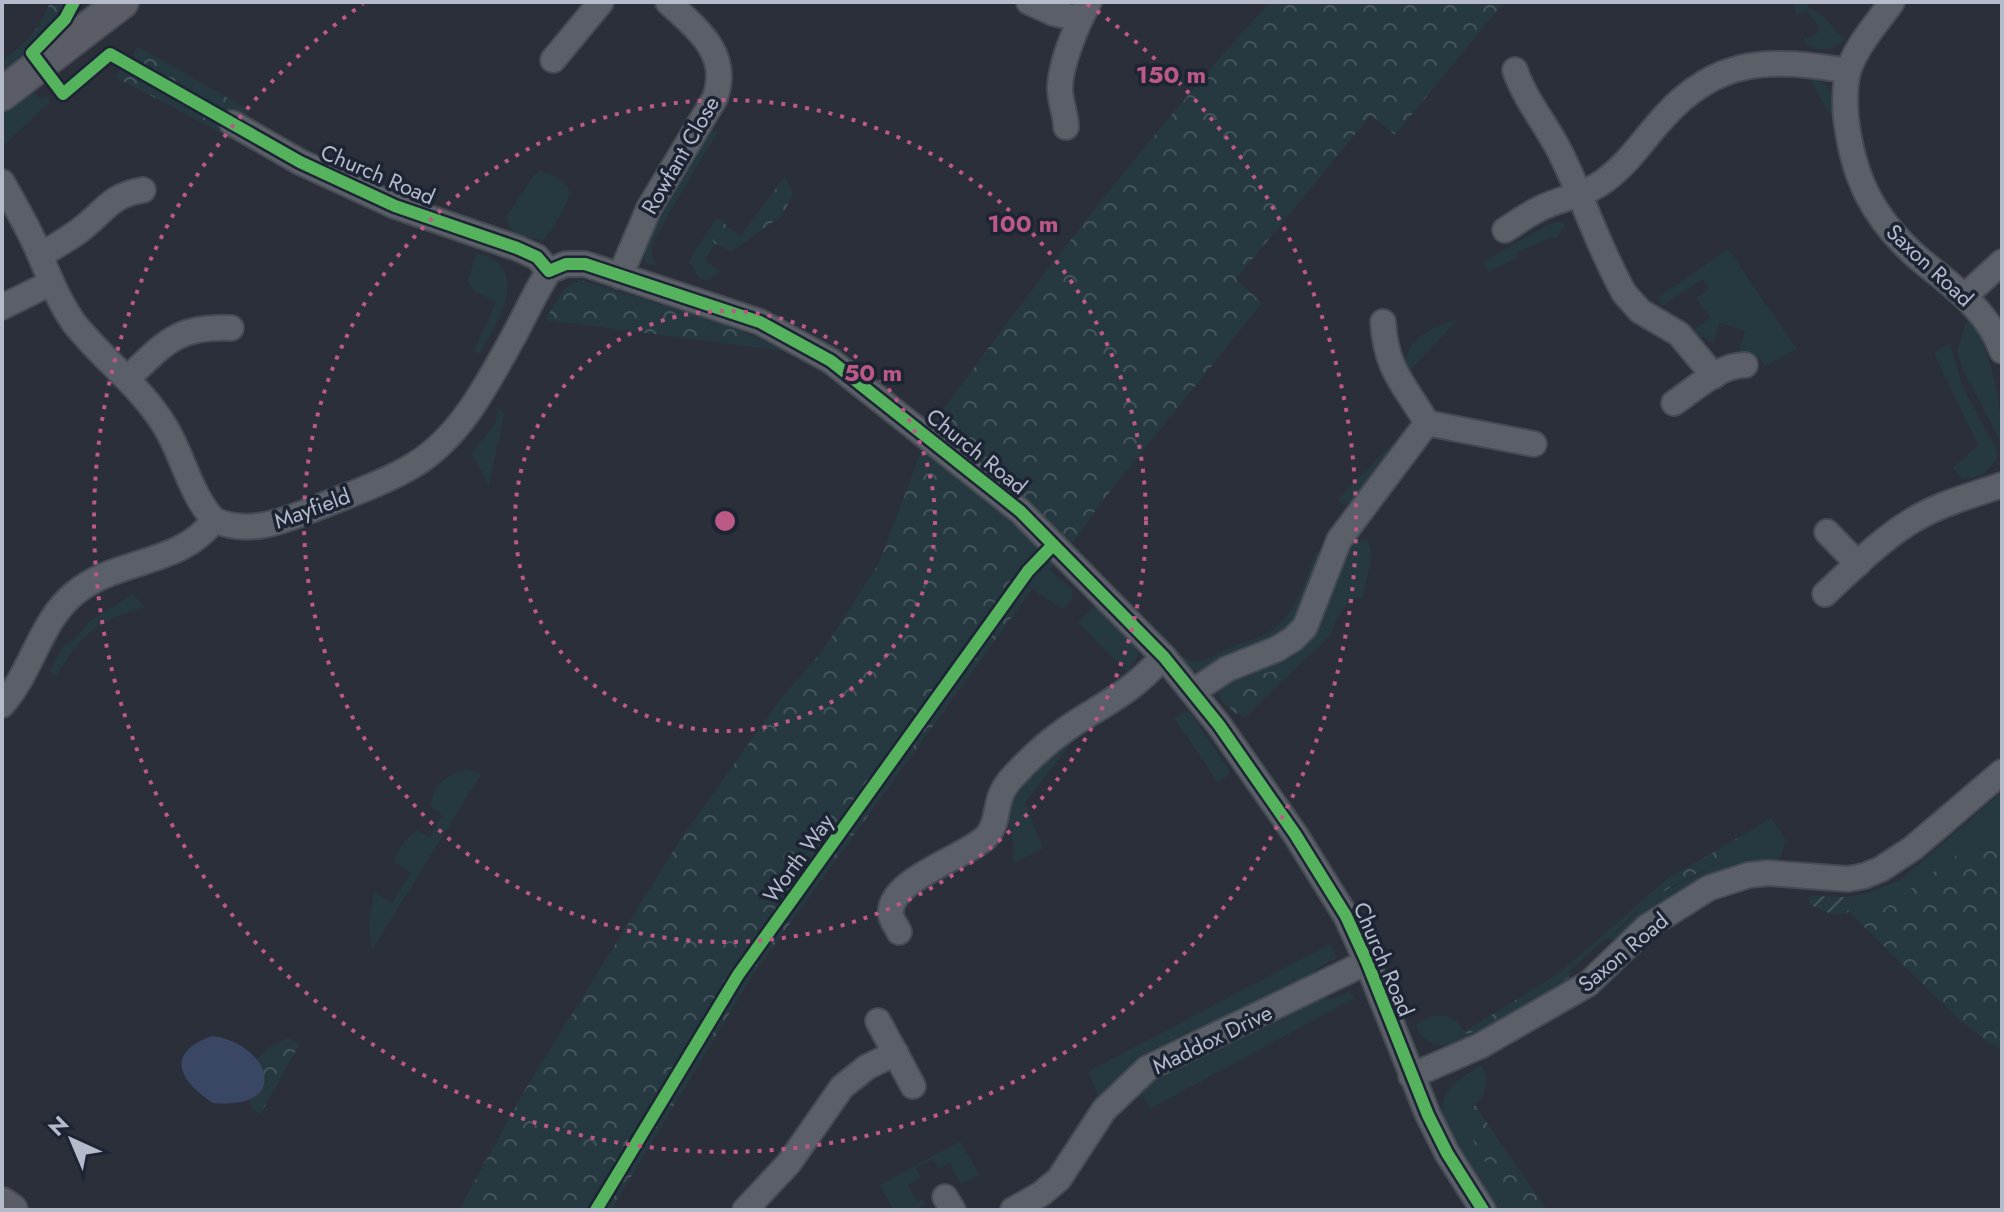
<svg xmlns="http://www.w3.org/2000/svg" width="2004" height="1212" viewBox="0 0 2004 1212" font-family="Jost,sans-serif">
	<defs>
		<pattern id="forest-crowns" width="20" height="18" patternUnits="userSpaceOnUse" patternTransform="scale(2)"><rect width="20" height="18" fill="#273940"/><path d="M2 6a3 3 0 1 1 6 0M12 15a3 3 0 1 1 6 0" fill="none" stroke="#44545a"/></pattern>
		<pattern id="garden-furrows" width="10" height="10" patternUnits="userSpaceOnUse" patternTransform="scale(2)"><rect width="10" height="10" fill="#273940"/><path d="M-1 1l2-2M0 10L10 0M9 11l2-2" fill="none" stroke="#44545a"/></pattern>
	</defs>
	<rect width="100%" height="100%" fill="#2a2f3a"/>
	<!-- grass -->
	<g fill="#273940">
		<path d="M 1793,2 L 1805,2 L 1809,8 L 1824,17 L 1845,40 C 1833,50 1820,54 1806,44 L 1803,36 L 1808,39 L 1818,32 L 1819,26 L 1808,12 L 1796,14 Z"/>
		<path d="M 1811,76 C 1835,85 1835,103 1837,126 L 1812,83 Z"/>
		<polygon points="31,90 40,99 47,95 50,102 2,147 2,115"/>
		<path d="M 718,131 L 654,239 L 651,253 L 656,266 L 645,263 C 638,234 690,160 706,132 Z"/>
		<path d="M 541,171 C 566,180 578,186 562,212 C 556,222 551,232 543,240 C 527,236 506,236 507,216 L 533,176 Z"/>
		<polygon points="1560,222 1566,224 1556,239 1552,237 1518,252 1519,257 1489,271 1483,262 1547,225"/>
		<polygon points="703,239 712,239 715,244 705,260 720,271 707,281 699,278 689,261"/>
		<polygon points="1728,249 1797,349 1765,366 1759,358 1743,356 1739,351 1745,331 1720,323 1713,343 1691,331 1710,318 1696,298 1709,289 1703,279 1662,306 1657,298"/>
		<path d="M 476,253 C 486,256 498,259 503,269 C 518,294 491,332 480,354 L 474,351 L 496,302 L 475,292 L 468,281 Z"/>
		<path d="M 1969,315 C 1992,355 2001,399 2002,444 L 1962,368 L 1957,350 Z"/>
		<path d="M 1459,318 L 1406,375 C 1402,353 1414,338 1434,328 C 1442,323 1451,324 1459,318 Z"/>
		<polygon points="1950,343 1962,385 1997,451 1997,459 1982,476 1962,479 1953,468 1978,445 1934,353"/>
		<polygon points="497,408 503,412 503,419 489,486 472,453 496,423"/>
		<polygon points="1396,440 1401,444 1351,503 1343,504 1338,499"/>
		<path d="M 1351,538 L 1367,540 C 1377,553 1365,579 1363,597 L 1358,597 L 1347,604 L 1338,616 L 1330,636 L 1296,668 L 1283,671 L 1226,701 L 1233,712 C 1224,703 1213,696 1221,683 L 1298,650 L 1310,640 L 1326,607 Z"/>
		<path d="M 1316,551 L 1321,556 C 1313,578 1306,608 1291,626 C 1282,637 1208,674 1195,671 C 1188,670 1185,664 1181,659 L 1184,656 L 1191,662 C 1207,663 1216,653 1231,647 C 1240,643 1251,641 1260,637 C 1295,622 1304,583 1316,551 Z"/>
		<polygon points="1048,569 1072,589 1073,599 1063,609 1032,589"/>
		<path d="M 131,593 L 145,607 C 94,622 84,632 56,676 L 50,671 L 64,645 C 77,641 82,628 93,619 C 105,608 121,606 131,593 Z"/>
		<polygon points="1099,606 1135,642 1139,654 1128,673 1078,622 1093,607"/>
		<polygon points="1185,711 1191,714 1230,771 1228,776 1218,783 1174,718"/>
		<path d="M 1077,736 L 1025,802 L 1043,848 L 1012,864 C 1016,846 1010,832 1008,814 C 1006,786 1055,748 1077,736 Z"/>
		<path d="M 466,769 L 481,774 L 372,950 L 369,925 L 374,892 L 392,903 L 411,873 L 393,861 L 404,842 L 417,830 L 430,837 L 442,816 L 430,805 C 434,784 447,775 466,769 Z"/>
		<polygon points="2002,792 2002,821 1862,925 1849,912 1846,897 1867,893 1900,880"/>
		<path d="M 1771,818 L 1786,840 L 1781,857 C 1769,863 1753,860 1739,865 C 1692,880 1654,905 1618,939 L 1611,939 L 1650,899 L 1731,857 L 1741,848 L 1748,832 Z"/>
		<polygon points="1330,944 1337,958 1316,969 1313,978 1197,1031 1138,1062 1106,1092 1075,1139 1070,1136 1097,1095 1089,1071"/>
		<path d="M 1570,977 L 1570,981 C 1543,996 1471,1045 1443,1045 C 1430,1046 1420,1037 1416,1025 C 1428,1018 1441,1010 1454,1020 C 1460,1024 1462,1030 1468,1034 Z"/>
		<polygon points="1349,992 1356,997 1150,1109 1143,1095 1125,1105 1154,1079 1175,1065 1252,1029 1280,1020 1322,996 1331,999"/>
		<path d="M 1482,1065 C 1490,1082 1486,1097 1471,1108 L 1469,1133 L 1512,1210 L 1496,1210 L 1442,1122 C 1438,1092 1459,1078 1482,1065 Z"/>
		<polygon points="960,1141 979,1175 961,1184 950,1163 939,1169 933,1159 916,1168 921,1178 908,1185 917,1202 923,1199 926,1204 914,1210 893,1210 880,1185"/>
	</g>
	<!-- forest -->
	<g fill="url(#forest-crowns)">
		<path d="M 50,2 L 67,2 L 42,41 L 2,73 L 2,61 C 23,46 42,27 50,2 Z"/>
		<path d="M 1270,2 L 1504,2 L 1395,135 L 1371,115 L 1236,279 L 1262,303 L 1100,504 L 1073,543 L 1032,589 L 752,976 L 611,1210 L 459,1210 L 523,1093 L 680,840 L 779,701 L 823,650 L 879,563 L 927,436 L 935,421 C 1040,276 1149,135 1270,2 Z"/>
		<polygon points="138,47 249,110 224,134 115,77 122,68 130,70 135,61 134,53"/>
		<polygon points="785,176 793,194 782,216 731,251 715,244 712,239 703,239 717,218 741,236"/>
		<polygon points="580,280 730,326 785,351 545,320 564,289"/>
		<path d="M 1296,668 L 1245,717 L 1233,712 L 1226,701 C 1231,672 1272,673 1296,668 Z"/>
		<polygon points="2002,821 2002,1049 1988,1042 1964,1024 1862,925"/>
		<path d="M 1748,832 L 1741,848 L 1731,857 C 1686,878 1641,898 1611,939 L 1604,940 L 1569,971 L 1570,977 L 1479,1029 L 1468,1034 L 1464,1032 L 1561,972 L 1667,879 Z"/>
		<polygon points="287,1038 300,1043 260,1115 252,1108 249,1100 256,1096 267,1081 257,1059 271,1046"/>
		<polygon points="1475,1105 1547,1210 1512,1210 1469,1133 1467,1113"/>
	</g>
	<!-- garden -->
	<path fill="url(#garden-furrows)" d="M 1809,896 L 1846,897 L 1849,912 C 1832,916 1825,913 1810,904 Z"/>
	<!-- water -->
	<path fill="#394765" d="M 212,1036 C 269,1043 294,1110 213,1103 C 179,1081 164,1053 212,1036 Z"/>
	<g fill="none" stroke-linecap="round" stroke-linejoin="round">
		<defs>
			<g id="street">
				<polyline points="1029,2 1053,13 1080,19"/>
				<path d="M 1892,2 C 1877,23 1857,45 1849,69 C 1844,83 1845,104 1846,118 C 1853,177 1872,217 1917,257 C 1950,285 1987,308 2002,351"/>
				<polyline points="553,60 601,2"/>
				<path d="M 1515,70 C 1525,100 1546,124 1560,152 C 1583,198 1599,248 1624,293 L 1640,311 L 1679,334 L 1714,376"/>
				<polyline points="232,123 300,162 395,206 517,248 537,257 549,271 566,264 585,264 760,322 831,361 1020,511 1164,657 1219,725 1295,834 1346,916 1367,962 1428,1115 1447,1153 1483,1210"/>
				<path d="M 1066,127 C 1066,114 1060,102 1060,89 C 1060,64 1077,24 1089,2"/>
				<path d="M 2,182 C 14,203 26,224 36,246 C 48,273 57,299 74,323 C 103,360 142,387 166,428 C 184,458 190,494 214,520"/>
				<path d="M 1505,230 C 1519,221 1532,211 1548,205 C 1567,197 1587,194 1604,181 C 1627,165 1644,139 1663,118 C 1718,56 1772,58 1848,71"/>
				<path d="M 41,255 C 55,246 71,238 84,227 C 106,209 112,195 143,190"/>
				<path d="M 620,276 L 649,208 L 715,98 C 731,54 697,29 668,2"/>
				<polyline points="1965,296 2002,262"/>
				<polyline points="2,307 51,283"/>
				<path d="M 1383,322 C 1386,370 1404,384 1427,423 L 1534,444"/>
				<path d="M 128,378 C 165,343 176,326 231,328"/>
				<path d="M 1674,403 C 1695,389 1719,365 1745,365"/>
				<polyline points="1827,532 1858,564"/>
				<path d="M 1825,594 C 1853,568 1882,538 1915,519 C 1942,503 1973,495 2002,485"/>
				<polyline points="1194,691 1227,669 1277,649 1293,639 1305,627 1339,540 1427,423"/>
				<path d="M 2,705 C 32,672 40,621 75,593 C 117,558 181,566 214,520 C 250,536 285,520 319,507 C 351,494 384,483 414,465 C 460,437 486,386 511,341 C 524,318 534,294 549,271"/>
				<path d="M 899,932 C 897,927 892,921 891,916 C 885,880 968,857 987,836 C 1001,820 992,801 1010,780 C 1026,762 1045,744 1065,730 C 1086,714 1111,703 1132,686 C 1143,678 1153,667 1164,657"/>
				<polyline points="878,1021 913,1086"/>
				<polyline points="1411,1076 1480,1046 1588,984 1647,927 1709,888 1749,875 1768,873 1848,879 1864,876 1881,869 1913,848 2002,772"/>
				<polyline points="945,1197 953,1210"/>
				<polyline points="745,1210 789,1163 842,1087 867,1067 896,1053"/>
				<polyline points="1013,1210 1041,1194 1059,1179 1104,1110 1148,1068 1367,962"/>
			</g>
			<g id="secondary">
				<polyline points="2,94 122,2"/>
				<polyline points="2,1204 11,1210"/>
			</g>
		</defs>
		<!-- street casing -->
		<use href="#street" stroke="#464a53" stroke-width="28"/>
		<!-- secondary casing -->
		<use href="#secondary" stroke="#464a53" stroke-width="36"/>
		<!-- street -->
		<use href="#street" stroke="#5b5f68" stroke-width="24"/>
		<!-- secondary -->
		<use href="#secondary" stroke="#5a5d66" stroke-width="32"/>
		<defs>
			<g id="cycleway">
				<polyline points="74,2 65,19 32,53 63,94 110,54 300,162 395,206 517,248 537,257 549,271 566,264 585,264 760,322 831,361 1020,511 1164,657 1219,725 1295,834 1346,916 1367,962 1428,1115 1447,1153 1483,1210"/>
				<polyline points="596,1210 738,975 1028,571 1053,545"/>
			</g>
		</defs>
		<!-- cycleway casing -->
		<use href="#cycleway" stroke="#1d2535" stroke-width="17"/>
		<!-- cycleway -->
		<use href="#cycleway" stroke="#56b35d" stroke-width="12"/>
	</g>
	<!-- distance rings -->
	<g fill="none" stroke="#bd5987" stroke-width="4" stroke-dasharray="4 8">
		<circle cx="725" cy="521" r="210"/>
		<circle cx="725" cy="521" r="421"/>
		<path d="M1087 4A631 631 0 1 1 363 4"/>
	</g>
	<g text-anchor="middle" dominant-baseline="central" stroke-width="7" stroke-linejoin="round" paint-order="stroke">
		<!-- street labels -->
		<g font-size="22" fill="#b5bbca" stroke="#1d2535">
			<text transform="translate(680 155) rotate(-60)">Rowfant Close</text>
			<text transform="translate(378 174) rotate(23)">Church Road</text>
			<text transform="translate(1930 265) rotate(43)">Saxon Road</text>
			<text transform="translate(977 451) rotate(39)">Church Road</text>
			<text transform="translate(312 508) rotate(-20)">Mayfield</text>
			<text transform="translate(798 858) rotate(-54)">Worth Way</text>
			<text transform="translate(1623 952) rotate(-40)">Saxon Road</text>
			<text transform="translate(1384 959) rotate(67)">Church Road</text>
			<text transform="translate(1212 1039) rotate(-26)">Maddox Drive</text>
		</g>
	</g>
	<circle cx="725" cy="521" r="12" fill="#bd5987" stroke="#1d2535" stroke-width="4"/>
	<g font-size="24" text-anchor="middle" font-weight="bold" fill="#bd5987" stroke="#1d2535" stroke-width="7" stroke-linejoin="round" paint-order="stroke">
		<text x="1171" y="83">150 m</text>
		<text x="1023" y="232">100 m</text>
		<text x="873" y="381">50 m</text>
	</g>
	<!-- border -->
	<rect width="2004" height="1212" fill="none" stroke="#b5bbca" stroke-width="8"/>
	<!-- north arrow -->
	<g transform="translate(72 1140) rotate(316)" stroke="#1d2535" stroke-width="6" paint-order="stroke">
	<path d="M0-6L14 30L0 20L-14 30Z" fill="#b5bbca"/>
	<text y="-12" font-size="22" font-weight="bold" text-anchor="middle" fill="#b5bbca">N</text>
	</g>
</svg>
